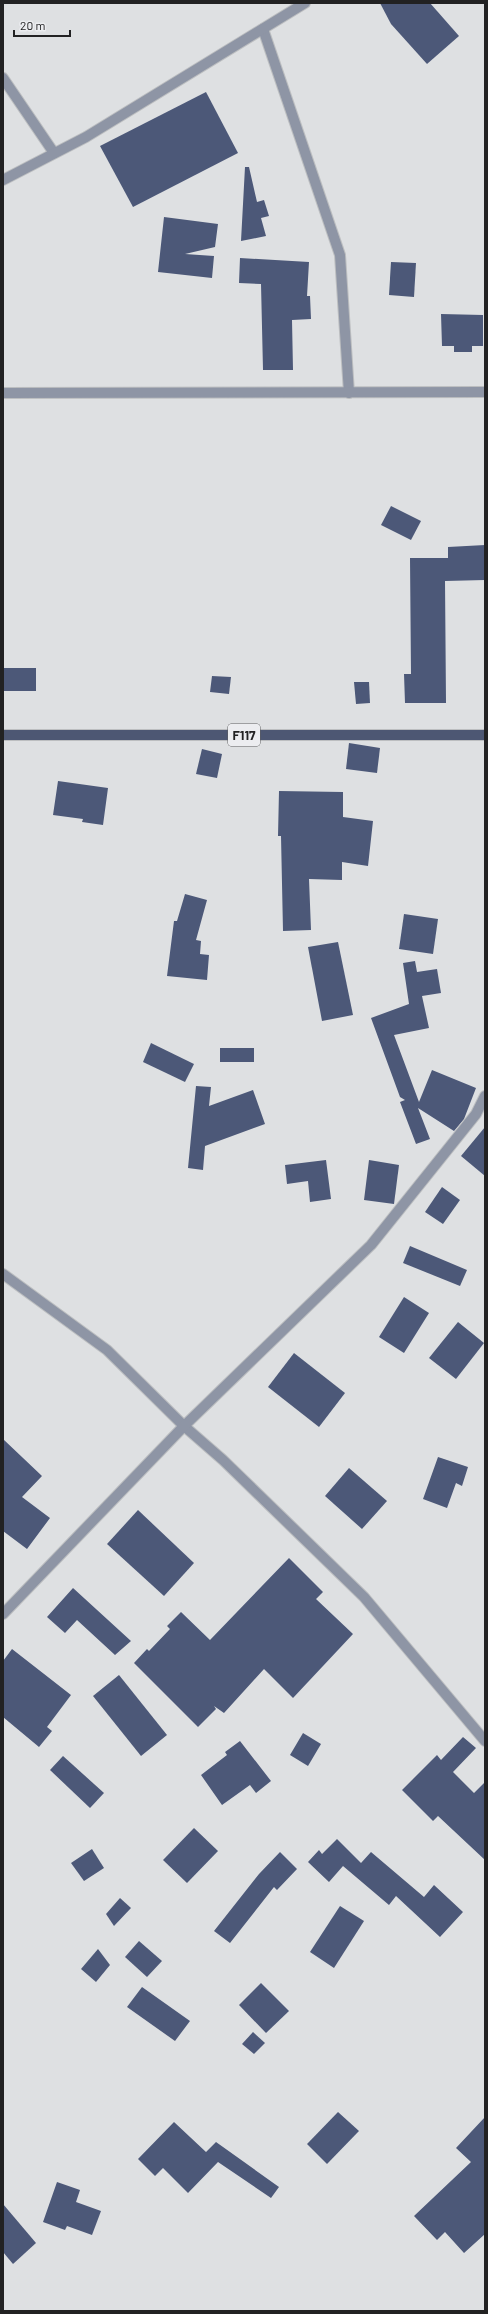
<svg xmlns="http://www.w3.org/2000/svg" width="488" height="2314" viewBox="0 0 488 2314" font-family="Barlow,sans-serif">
	<rect width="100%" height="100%" fill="#dee0e2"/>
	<!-- building -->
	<g fill="#4c5878">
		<polygon points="380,3 430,3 459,36 427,64 391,24"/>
		<polygon points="206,92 238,153 133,207 100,146"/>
		<polygon points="245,167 249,167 257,202 264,200 269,216 261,218 266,236 241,241"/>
		<polygon points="164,217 218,224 215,247 185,254 214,256 212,278 158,272"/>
		<polygon points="240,258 309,262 307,296 310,296 311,319 292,320 293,370 263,370 261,284 239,283"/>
		<polygon points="391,262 416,263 414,297 389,295"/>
		<polygon points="441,314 483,315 483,346 472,346 472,352 454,352 454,346 442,346"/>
		<polygon points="391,506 421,521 411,540 381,525"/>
		<polygon points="485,545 485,580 445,581 446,703 405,703 404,674 411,674 410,558 448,558 448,547"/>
		<rect x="3" y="668" width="33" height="23"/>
		<polygon points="212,676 231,677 229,694 210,692"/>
		<polygon points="354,682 369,682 370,703 356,704"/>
		<polygon points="349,743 380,748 377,773 346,769"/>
		<polygon points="202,749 222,754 217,778 196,774"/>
		<polygon points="58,781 108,788 103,825 82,822 83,819 53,815"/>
		<polygon points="279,791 343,792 343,817 373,821 368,866 342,862 342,880 309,879 311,930 283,931 281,836 278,836"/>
		<polygon points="185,894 207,900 196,940 201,941 200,954 209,955 207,980 167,976 174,921 177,921"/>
		<polygon points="404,914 438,919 433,954 399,949"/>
		<polygon points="338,942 353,1015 322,1021 308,947"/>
		<polygon points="415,961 417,972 437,969 441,993 422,996 429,1028 394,1035 419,1102 432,1070 476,1088 464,1119 454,1131 418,1108 430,1139 416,1144 400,1102 405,1100 400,1097 371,1018 409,1004 403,963"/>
		<polygon points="151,1043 194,1064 185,1082 143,1062"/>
		<rect x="220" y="1048" width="34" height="14"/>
		<polygon points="196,1086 211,1087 209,1106 253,1090 265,1124 205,1146 203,1170 188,1168"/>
		<polygon points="485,1127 485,1176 461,1156"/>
		<polygon points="326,1160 331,1199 310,1202 308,1181 287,1184 285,1165"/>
		<polygon points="369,1160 399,1165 394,1204 364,1200"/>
		<polygon points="442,1187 460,1200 443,1224 425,1212"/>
		<polygon points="410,1246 467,1270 460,1286 403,1263"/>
		<polygon points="404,1297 429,1313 404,1353 379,1337"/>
		<polygon points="458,1322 484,1343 456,1379 429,1358"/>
		<polygon points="294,1353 345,1393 319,1427 268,1387"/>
		<polygon points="3,1439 42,1476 22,1497 50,1518 27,1549 3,1531"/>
		<polygon points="438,1457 468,1467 462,1486 456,1483 447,1508 423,1499"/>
		<polygon points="349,1468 387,1501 362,1529 325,1496"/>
		<polygon points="138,1510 194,1563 164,1596 107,1544"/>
		<polygon points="289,1558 323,1592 316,1599 353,1634 293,1698 264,1669 224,1713 214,1706 216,1709 198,1727 134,1663 147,1649 149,1651 170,1629 167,1626 181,1612 210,1640"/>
		<polygon points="73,1588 131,1641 115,1655 77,1620 65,1633 47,1617"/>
		<polygon points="12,1649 71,1695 47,1727 52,1731 39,1747 3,1717 3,1661"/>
		<polygon points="119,1675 167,1735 141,1756 93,1696"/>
		<polygon points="303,1733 321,1744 308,1766 290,1755"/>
		<polygon points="463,1737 476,1748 453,1772 474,1793 485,1782 485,1860 438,1816 433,1821 402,1790 437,1755 441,1760"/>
		<polygon points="240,1741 271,1781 256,1793 250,1785 222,1805 201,1775 227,1755 225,1752"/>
		<polygon points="63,1756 104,1793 90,1808 50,1770"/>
		<polygon points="194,1828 218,1851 187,1883 163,1860"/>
		<polygon points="337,1839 361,1863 371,1852 424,1897 434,1885 463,1912 440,1937 396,1896 389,1905 343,1866 329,1882 308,1862 319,1850 322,1854"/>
		<polygon points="92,1849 104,1868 84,1881 71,1863"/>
		<polygon points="280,1852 297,1869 277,1890 274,1887 230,1943 214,1931 259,1874"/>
		<polygon points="120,1898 131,1908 114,1926 106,1914"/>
		<polygon points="340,1906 364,1921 334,1968 310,1952"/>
		<polygon points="139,1941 162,1961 147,1977 125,1957"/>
		<polygon points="98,1949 110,1965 96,1982 81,1969"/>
		<polygon points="261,1983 289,2011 266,2033 239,2005"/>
		<polygon points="142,1987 190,2021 175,2041 127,2007"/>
		<polygon points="253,2032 265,2043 254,2054 242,2044"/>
		<polygon points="338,2112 359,2131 327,2164 307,2144"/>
		<polygon points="485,2117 485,2234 464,2253 445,2232 437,2240 414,2216 471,2162 456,2148"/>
		<polygon points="174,2122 206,2152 216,2142 279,2187 271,2198 218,2162 188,2193 163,2168 155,2176 138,2159"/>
		<polygon points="57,2182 80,2190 76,2202 101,2211 92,2235 67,2226 65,2230 43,2222"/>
		<polygon points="3,2204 36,2243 13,2264 3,2252"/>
	</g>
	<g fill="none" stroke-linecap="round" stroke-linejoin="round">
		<defs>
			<g id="minor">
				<polyline points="263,29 340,255 349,393"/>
				<polyline points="3,78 54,153"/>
				<polyline points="3,180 86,137 305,3"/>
				<polyline points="3,393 485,392"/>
				<polyline points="3,1274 107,1350 184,1426 223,1460 364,1597 485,1741"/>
				<polyline points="3,1614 184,1426 371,1245 476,1114 485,1096"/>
			</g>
			<polyline id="major" points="3,735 485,735"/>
		</defs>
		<!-- minor casing -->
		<use href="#minor" stroke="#bcbec0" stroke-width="12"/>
		<!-- major casing -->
		<use href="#major" stroke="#bcbec0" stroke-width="12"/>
		<!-- minor -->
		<use href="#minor" stroke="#8e95a5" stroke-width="10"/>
		<!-- major -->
		<use href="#major" stroke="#4d5773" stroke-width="10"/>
	</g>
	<g text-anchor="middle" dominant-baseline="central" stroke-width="4" stroke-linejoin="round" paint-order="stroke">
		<!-- shield labels -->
		<rect fill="#ecedf0" stroke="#5f5f60" stroke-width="1" x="228" y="724" width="32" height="22" rx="3"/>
		<g font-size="13" font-weight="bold" fill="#222223">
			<text x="244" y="735">F117</text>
		</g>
	</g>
	<!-- border -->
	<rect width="488" height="2314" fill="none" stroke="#222223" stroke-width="8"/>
	<!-- scale -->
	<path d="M14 30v6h56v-6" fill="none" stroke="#222223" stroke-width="2"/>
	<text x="20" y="30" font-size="12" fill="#222223" stroke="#ecedf0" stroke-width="3" paint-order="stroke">20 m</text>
</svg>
